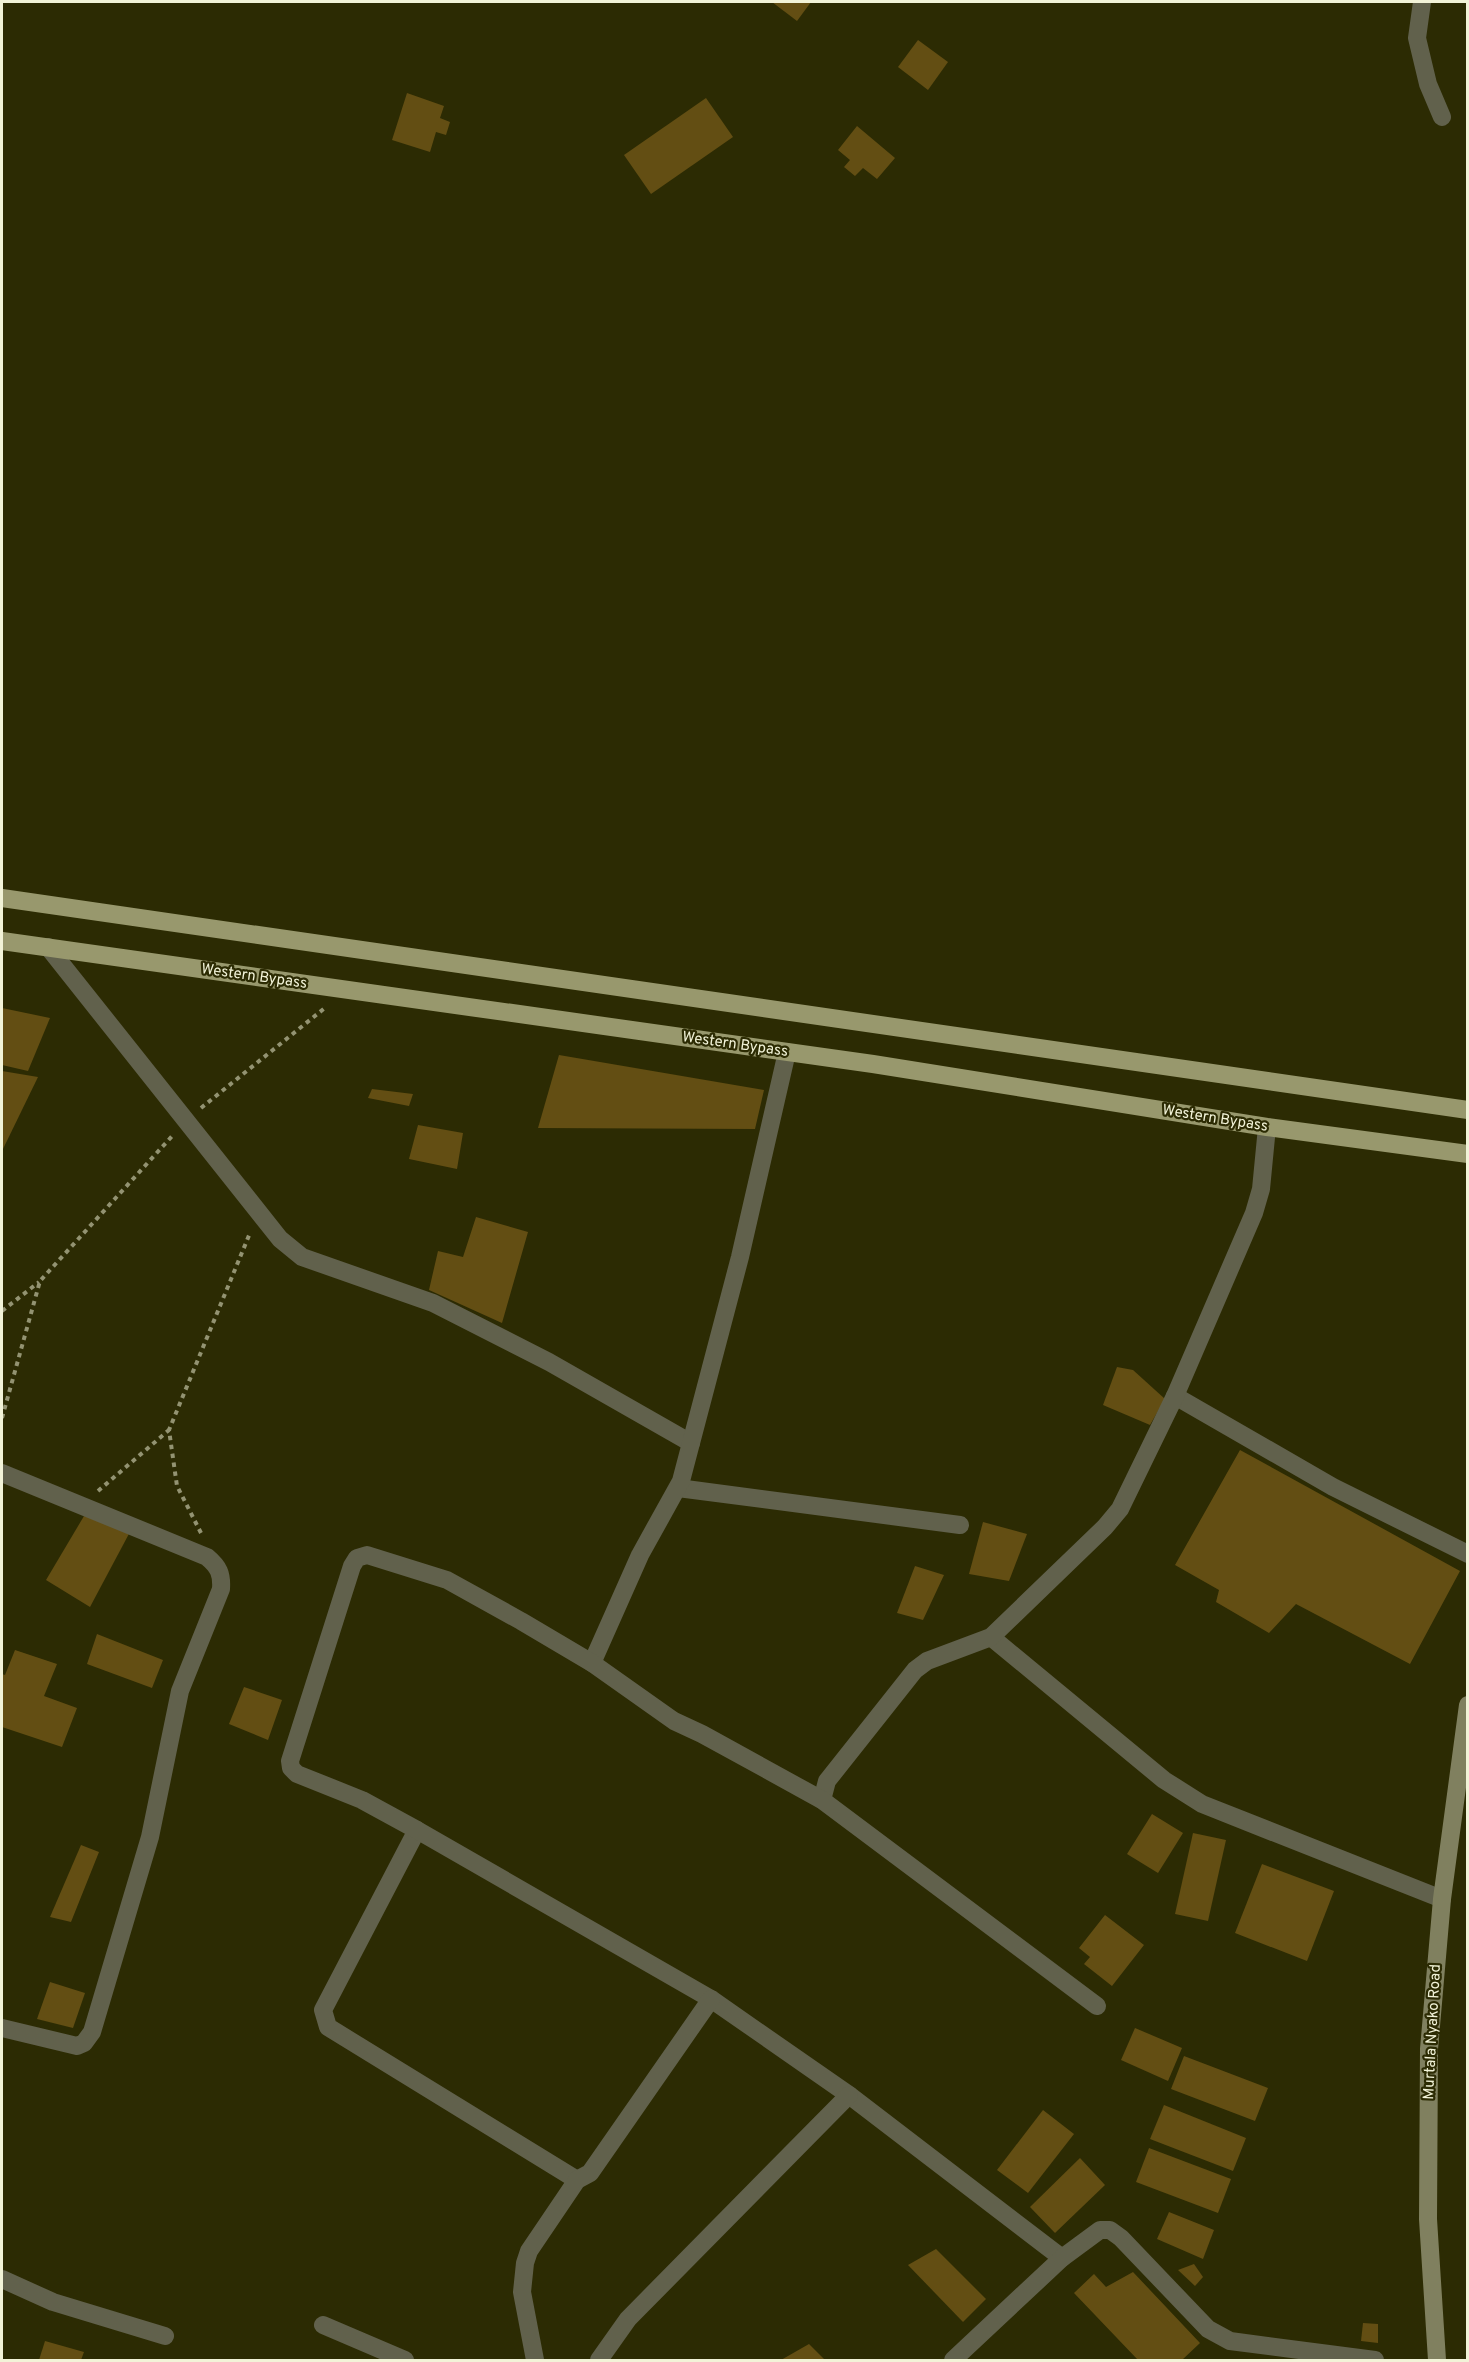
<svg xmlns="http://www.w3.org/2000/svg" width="1469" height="2362" viewBox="0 0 1469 2362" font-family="Overpass,sans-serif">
	<rect width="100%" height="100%" fill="#2c2b03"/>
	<!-- building -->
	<g fill="#634e13">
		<polygon points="772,2 811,2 797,21"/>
		<polygon points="918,40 948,62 928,90 898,67"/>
		<polygon points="407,93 444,106 440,118 450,122 446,135 436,132 430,152 392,140"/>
		<polygon points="706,98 733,137 651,194 624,155"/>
		<polygon points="857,126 895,158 877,179 863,168 855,176 844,167 850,160 838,150"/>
		<polygon points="2,1008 50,1018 28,1071 2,1065"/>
		<polygon points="559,1055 764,1090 755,1129 538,1128"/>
		<polygon points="2,1071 38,1077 2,1151"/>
		<polygon points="372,1089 413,1094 409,1106 368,1098"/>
		<polygon points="418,1125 463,1133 457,1169 409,1159"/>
		<polygon points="476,1217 528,1232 502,1323 429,1290 438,1251 463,1257"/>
		<polygon points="1117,1367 1133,1370 1165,1399 1150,1425 1103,1405"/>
		<polygon points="1240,1450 1460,1571 1410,1664 1296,1604 1269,1633 1216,1602 1219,1590 1175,1565"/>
		<polygon points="84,1516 131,1530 90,1607 46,1580"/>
		<polygon points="983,1522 1027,1534 1009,1581 969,1574"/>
		<polygon points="915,1566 944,1575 923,1620 897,1613"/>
		<polygon points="97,1634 163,1660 152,1688 87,1664"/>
		<polygon points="15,1650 57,1664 44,1696 77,1708 62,1747 2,1727 2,1674 5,1675"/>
		<polygon points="244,1687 282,1700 268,1740 229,1724"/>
		<polygon points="1152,1814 1183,1833 1158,1873 1127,1854"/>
		<polygon points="1193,1833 1226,1840 1208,1921 1175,1914"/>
		<polygon points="81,1845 99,1852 71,1922 50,1917"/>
		<polygon points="1262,1864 1334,1891 1307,1961 1235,1933"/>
		<polygon points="1105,1915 1144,1945 1112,1986 1084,1964 1090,1957 1079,1948"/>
		<polygon points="50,1982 85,1993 73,2028 37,2019"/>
		<polygon points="1135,2028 1182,2048 1168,2081 1121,2060"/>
		<polygon points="1184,2056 1268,2088 1255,2121 1171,2089"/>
		<polygon points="1164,2105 1246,2138 1233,2171 1150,2139"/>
		<polygon points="1043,2110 1074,2134 1028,2193 997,2170"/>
		<polygon points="1149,2148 1231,2179 1218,2213 1136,2182"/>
		<polygon points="1080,2158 1105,2185 1055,2233 1030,2207"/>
		<polygon points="1169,2212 1214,2230 1203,2259 1157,2239"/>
		<polygon points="936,2249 986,2299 963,2322 908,2265"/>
		<polygon points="1194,2264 1203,2277 1195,2286 1178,2270"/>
		<polygon points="1133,2272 1200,2343 1182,2360 1138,2360 1074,2293 1094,2274 1106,2287"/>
		<polygon points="1363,2323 1378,2324 1378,2343 1361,2341"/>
		<polygon points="45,2341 84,2352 81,2360 39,2360"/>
		<polygon points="809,2344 825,2360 781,2360"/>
	</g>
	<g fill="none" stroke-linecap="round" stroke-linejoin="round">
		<!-- path -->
		<g stroke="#939372" stroke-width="4" stroke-dasharray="4.5 4.5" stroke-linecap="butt">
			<polyline points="201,1108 326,1007"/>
			<polyline points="2,1311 39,1282"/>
			<polyline points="2,1418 40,1281 174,1134"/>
			<polyline points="98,1491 169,1430"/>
			<polyline points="201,1533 177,1486 169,1430 250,1233"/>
		</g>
		<!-- street -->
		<g stroke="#61614c" stroke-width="18">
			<polyline points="1422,2 1417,38 1428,84 1442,117"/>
			<polyline points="48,947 280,1239 302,1257 433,1303 549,1362 691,1443"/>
			<polyline points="1175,1396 1333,1487 1468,1554"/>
			<path d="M 2,1473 L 207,1557 C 219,1567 222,1574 221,1589 L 180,1691 L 150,1837 L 92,2032 L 84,2043 L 77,2046 L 2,2028"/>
			<polyline points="678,1488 960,1525"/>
			<polyline points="991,1637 1164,1780 1202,1804 1442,1899"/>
			<polyline points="592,1663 640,1555 681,1481 740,1257 787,1052"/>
			<polyline points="822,1800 827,1781 915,1670 927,1661 991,1637 1105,1527 1120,1509 1175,1396 1254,1213 1261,1189 1267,1127"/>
			<polyline points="417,1830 323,2010 328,2027 577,2180"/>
			<polyline points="1062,2258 849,2095 711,1999 417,1830 362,1800 297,1774 291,1768 290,1761 352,1566 357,1558 367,1555 447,1580 521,1621 592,1663 674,1721 702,1734 822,1800 1097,2006"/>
			<polyline points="2,2279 53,2302 165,2336"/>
			<polyline points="323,2325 405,2360"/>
			<polyline points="535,2360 522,2292 525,2263 529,2251 577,2180 590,2173 711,1999"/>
			<polyline points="599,2360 628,2319 849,2095"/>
			<polyline points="953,2360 1062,2258 1100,2230 1110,2230 1121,2238 1208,2329 1230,2341 1375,2360"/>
		</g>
		<!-- secondary -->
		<polyline stroke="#80805f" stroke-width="18" points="1437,2360 1428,2219 1429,2049 1442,1899 1468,1705"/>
		<!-- primary -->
		<g stroke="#98986d" stroke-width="18">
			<polyline points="2,898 1468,1110"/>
			<polyline points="2,941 873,1064 1267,1127 1468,1154"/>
		</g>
	</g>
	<g text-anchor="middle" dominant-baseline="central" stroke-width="4.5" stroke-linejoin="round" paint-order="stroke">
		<!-- street labels -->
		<g font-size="15" fill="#f2f3d8" stroke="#2c2b03">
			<text transform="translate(254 977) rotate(8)">Western Bypass</text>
			<text transform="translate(735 1045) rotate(8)">Western Bypass</text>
			<text transform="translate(1215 1119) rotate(9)">Western Bypass</text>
			<text transform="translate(1433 2032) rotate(-87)">Murtala Nyako Road</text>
		</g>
	</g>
	<!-- border -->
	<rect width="1469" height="2362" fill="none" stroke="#f2f3d8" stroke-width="6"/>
</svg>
